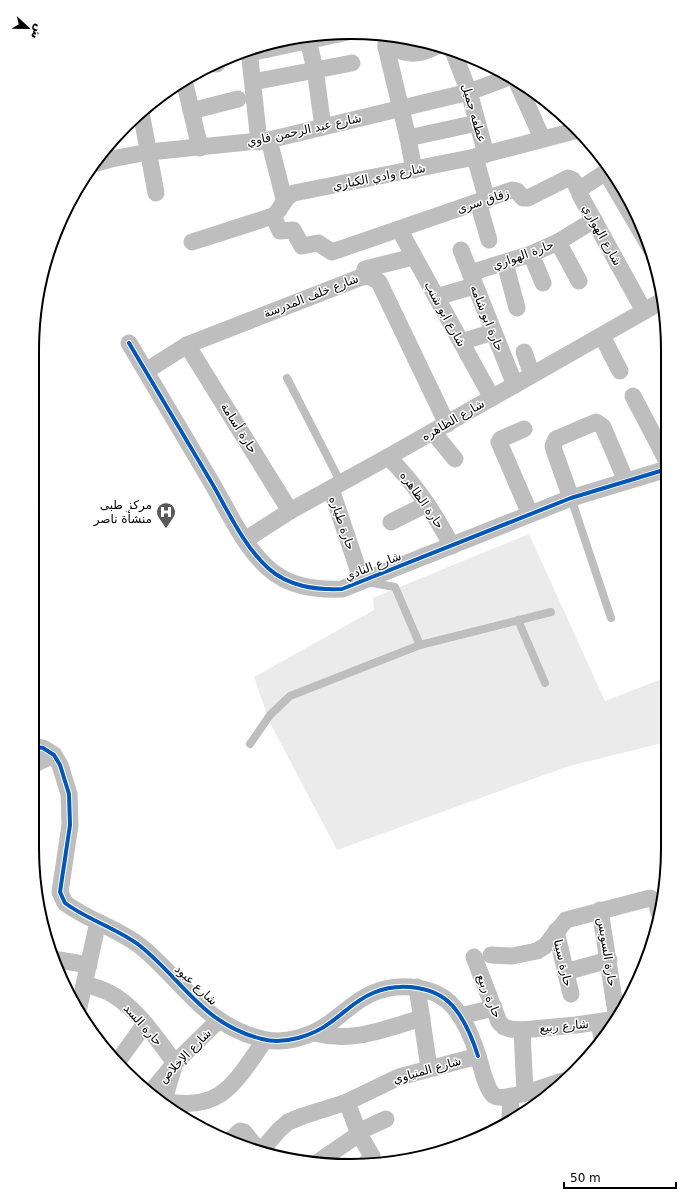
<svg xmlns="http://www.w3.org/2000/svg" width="700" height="1198" viewBox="0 0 700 1198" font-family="'DejaVu Sans','Noto Naskh Arabic',sans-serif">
	<rect width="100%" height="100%" fill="#fff"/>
	<!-- green -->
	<polygon fill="#ebebeb" points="529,534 605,701 667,677 667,742 569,766 337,850 270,723 254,677 374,610 373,598"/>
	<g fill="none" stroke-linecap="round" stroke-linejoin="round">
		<!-- service -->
		<g stroke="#bebebe" stroke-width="8">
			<polyline points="287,378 341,483"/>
			<polyline points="571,498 611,618"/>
			<polyline points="367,582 395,587 420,645"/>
			<polyline points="518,620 545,683"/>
			<polyline points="250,744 270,715 290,696 420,645 551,612"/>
		</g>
		<!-- minor -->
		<g stroke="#bebebe" stroke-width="17">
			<polyline points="307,36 315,69 323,127"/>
			<polyline points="386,36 386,47 408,138 414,170"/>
			<path d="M 386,47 C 408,54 416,57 437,46"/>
			<polyline points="249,50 259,142"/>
			<polyline points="453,51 469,92 486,154"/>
			<polyline points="249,53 348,32"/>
			<polyline points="215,64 217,64"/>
			<polyline points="184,80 200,148"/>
			<polyline points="516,80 542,138"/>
			<polyline points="253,82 352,63"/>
			<polyline points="191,111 238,99"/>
			<polyline points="141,112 156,193"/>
			<polyline points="408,138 477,123"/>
			<polyline points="269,140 284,199"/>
			<polyline points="475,157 487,200"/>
			<polyline points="93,164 111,159 149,152 269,140 469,92 510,77"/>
			<polyline points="609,170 580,189 580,195 644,311"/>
			<polyline points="606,172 651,249"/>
			<polyline points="478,202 489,240"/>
			<polyline points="273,216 280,231 293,230 302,246 318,243 332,252 512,190 517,191 523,198 528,198 568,178 573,180 579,191"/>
			<polyline points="399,229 492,398"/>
			<path d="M 192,242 L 273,216 C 283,209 282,198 294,193 L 475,157 L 578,130"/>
			<polyline points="558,242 579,281"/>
			<polyline points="461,250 515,385"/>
			<polyline points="531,254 543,283"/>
			<polyline points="505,263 517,308"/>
			<polyline points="470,273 531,254 558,242 594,220"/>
			<polyline points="364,276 365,269 413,257"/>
			<polyline points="436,297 474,286"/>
			<polyline points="602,336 620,371"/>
			<polyline points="461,342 493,332"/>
			<path d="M 129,343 C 157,390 185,438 213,485 C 229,513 244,546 268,568 C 289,587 316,590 342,589 L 571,498 L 667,469"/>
			<polyline points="187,345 290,511"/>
			<polyline points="524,352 532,375"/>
			<polyline points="146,371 187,345 359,278 369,276 379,282 447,424"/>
			<polyline points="633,396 667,461"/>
			<polyline points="524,429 501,439 499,442 530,514"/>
			<polyline points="433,432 455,459"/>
			<path d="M 388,457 C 415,483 434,513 452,546"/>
			<polyline points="331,489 362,581"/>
			<polyline points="571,498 554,450 553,446 556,439 596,422 603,427 626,481"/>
			<polyline points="391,522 427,504"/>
			<polyline points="245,540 290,511 388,457 662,301"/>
			<path d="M 32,746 L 43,748 L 54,755 L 60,765 L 69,794 L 70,825 L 60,892 L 65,903 C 88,920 116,928 139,945 C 183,980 202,1024 262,1039 C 284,1045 313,1036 331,1022 C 345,1012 356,1000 373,993 C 399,982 438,985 456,1010 C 466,1023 473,1040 478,1056"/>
			<polyline points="32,765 54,755"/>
			<polyline points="600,910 617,1019"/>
			<polyline points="556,931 571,994"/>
			<polyline points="491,955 512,956 537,951 545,946 566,920 650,898 656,901 659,913"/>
			<polyline points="474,957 499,1022 504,1027 510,1029 522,1030 576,1025 617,1019"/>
			<polyline points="53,959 89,965"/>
			<polyline points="565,972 609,960"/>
			<path d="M 85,984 C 92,986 101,989 108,992 C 137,1007 156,1038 175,1063 L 163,1103"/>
			<polyline points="417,987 429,1068"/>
			<polyline points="79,1007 98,922"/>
			<polyline points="460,1016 494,1008"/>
			<polyline points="599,1023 602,1038"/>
			<polyline points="522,1030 525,1093"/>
			<path d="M 314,1033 C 355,1043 383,1029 422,1018"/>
			<polyline points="118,1061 145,1024"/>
			<polyline points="151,1092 175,1063 219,1020"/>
			<path d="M 164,1101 C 222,1113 235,1082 265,1040"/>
			<polyline points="347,1102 359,1134 372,1156 372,1159 366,1163"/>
			<polyline points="510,1118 511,1096"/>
			<polyline points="358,1132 386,1119"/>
			<path d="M 232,1139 L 240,1131 L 244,1132 L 260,1152 L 279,1130 L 288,1122 L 303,1116 L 347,1102 L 399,1077 L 478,1056 C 482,1068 485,1086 493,1095 C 502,1104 549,1085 562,1081"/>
			<polyline points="318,1162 359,1134"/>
		</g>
		<defs>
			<g id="cycleway">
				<path d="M 129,343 C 157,390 185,438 213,485 C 229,513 244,546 268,568 C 289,587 316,590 342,589 L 571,498 L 667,469"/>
				<path d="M 32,746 L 43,748 L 54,755 L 60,765 L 69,794 L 70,825 L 60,892 L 65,903 C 88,920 116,928 139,945 C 183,980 202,1024 262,1039 C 284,1045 313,1036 331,1022 C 345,1012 356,1000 373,993 C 399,982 438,985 456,1010 C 466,1023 473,1040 478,1056"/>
			</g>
		</defs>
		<!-- cycleway casing -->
		<use href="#cycleway" stroke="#fff" stroke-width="6"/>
		<!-- cycleway -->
		<use href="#cycleway" stroke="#0057b8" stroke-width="4"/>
	</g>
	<!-- icons -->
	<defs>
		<symbol id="hospital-pin" viewBox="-11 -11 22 30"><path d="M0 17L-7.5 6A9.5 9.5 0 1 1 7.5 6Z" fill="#595959" stroke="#fff"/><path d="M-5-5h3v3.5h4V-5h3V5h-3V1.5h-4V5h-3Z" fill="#fff"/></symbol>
	</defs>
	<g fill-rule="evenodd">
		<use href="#hospital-pin" x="155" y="501" width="22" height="30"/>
	</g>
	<g text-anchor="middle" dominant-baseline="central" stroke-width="3" stroke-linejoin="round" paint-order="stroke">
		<!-- street labels -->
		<g font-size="12" fill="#000" stroke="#fff">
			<text transform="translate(474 113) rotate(74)">عطفه جميل</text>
			<text transform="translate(304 130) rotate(-12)">شارع عبد الرحمن فاوي</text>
			<text transform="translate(379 177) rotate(-11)">شارع وادي الكباري</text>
			<text transform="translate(483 201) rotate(-18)">زقاق سرى</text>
			<text transform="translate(602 235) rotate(61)">شارع الهواري</text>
			<text transform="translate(523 255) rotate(-20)">حارة الهواري</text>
			<text transform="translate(311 296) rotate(-21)">شارع خلف المدرسة</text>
			<text transform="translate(445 314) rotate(61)">شارع ابو شنب</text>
			<text transform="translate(487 318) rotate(68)">حارة ابو شامه</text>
			<text transform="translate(453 420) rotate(-30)">شارع الظاهره</text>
			<text transform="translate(239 428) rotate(58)">حارة أسامة</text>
			<text transform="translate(422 500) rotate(55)">حارة الظاهره</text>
			<text transform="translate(342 523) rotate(71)">حارة طياره</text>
			<text transform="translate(373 566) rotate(-21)">شارع النادي</text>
			<text transform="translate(607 952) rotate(81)">حارة السويس</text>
			<text transform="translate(563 963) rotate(77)">حارة سينا</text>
			<text transform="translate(196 985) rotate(43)">شارع عبود</text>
			<text transform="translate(489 996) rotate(68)">حارة ربيع</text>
			<text transform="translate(143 1025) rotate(48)">حارة السد</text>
			<text transform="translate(564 1026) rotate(-5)">شارع ربيع</text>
			<text transform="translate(185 1056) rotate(-46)">شارع الإخلاص</text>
			<text transform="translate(427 1070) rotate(-16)">شارع المنياوي</text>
		</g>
		<!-- poi labels -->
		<g font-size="12" fill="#000" stroke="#fff" text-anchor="end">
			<text x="152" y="505">مركز طبى<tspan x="152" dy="14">منشأة ناصر</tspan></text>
		</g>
	</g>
	<!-- crop -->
	<path d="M0 0H700V1198H0ZM350 39H350A311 311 0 0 1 661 350V848A311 311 0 0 1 350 1159H350A311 311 0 0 1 39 848V350A311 311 0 0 1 350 39Z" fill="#fff" fill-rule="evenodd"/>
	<path fill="none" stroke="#000" stroke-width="2" d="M350 39H350A311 311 0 0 1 661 350V848A311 311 0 0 1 350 1159H350A311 311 0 0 1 39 848V350A311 311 0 0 1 350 39Z"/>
	<!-- north arrow -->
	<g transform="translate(28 28) rotate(112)" stroke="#ffffff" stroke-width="3" paint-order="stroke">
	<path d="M0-3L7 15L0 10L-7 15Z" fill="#000000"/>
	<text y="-6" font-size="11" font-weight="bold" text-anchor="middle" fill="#000000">ش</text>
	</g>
	<!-- scale -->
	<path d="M564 1182v6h112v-6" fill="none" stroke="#000000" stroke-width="2"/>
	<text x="570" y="1182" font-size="12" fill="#000000" stroke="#ffffff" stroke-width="3" paint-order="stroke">50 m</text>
</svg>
